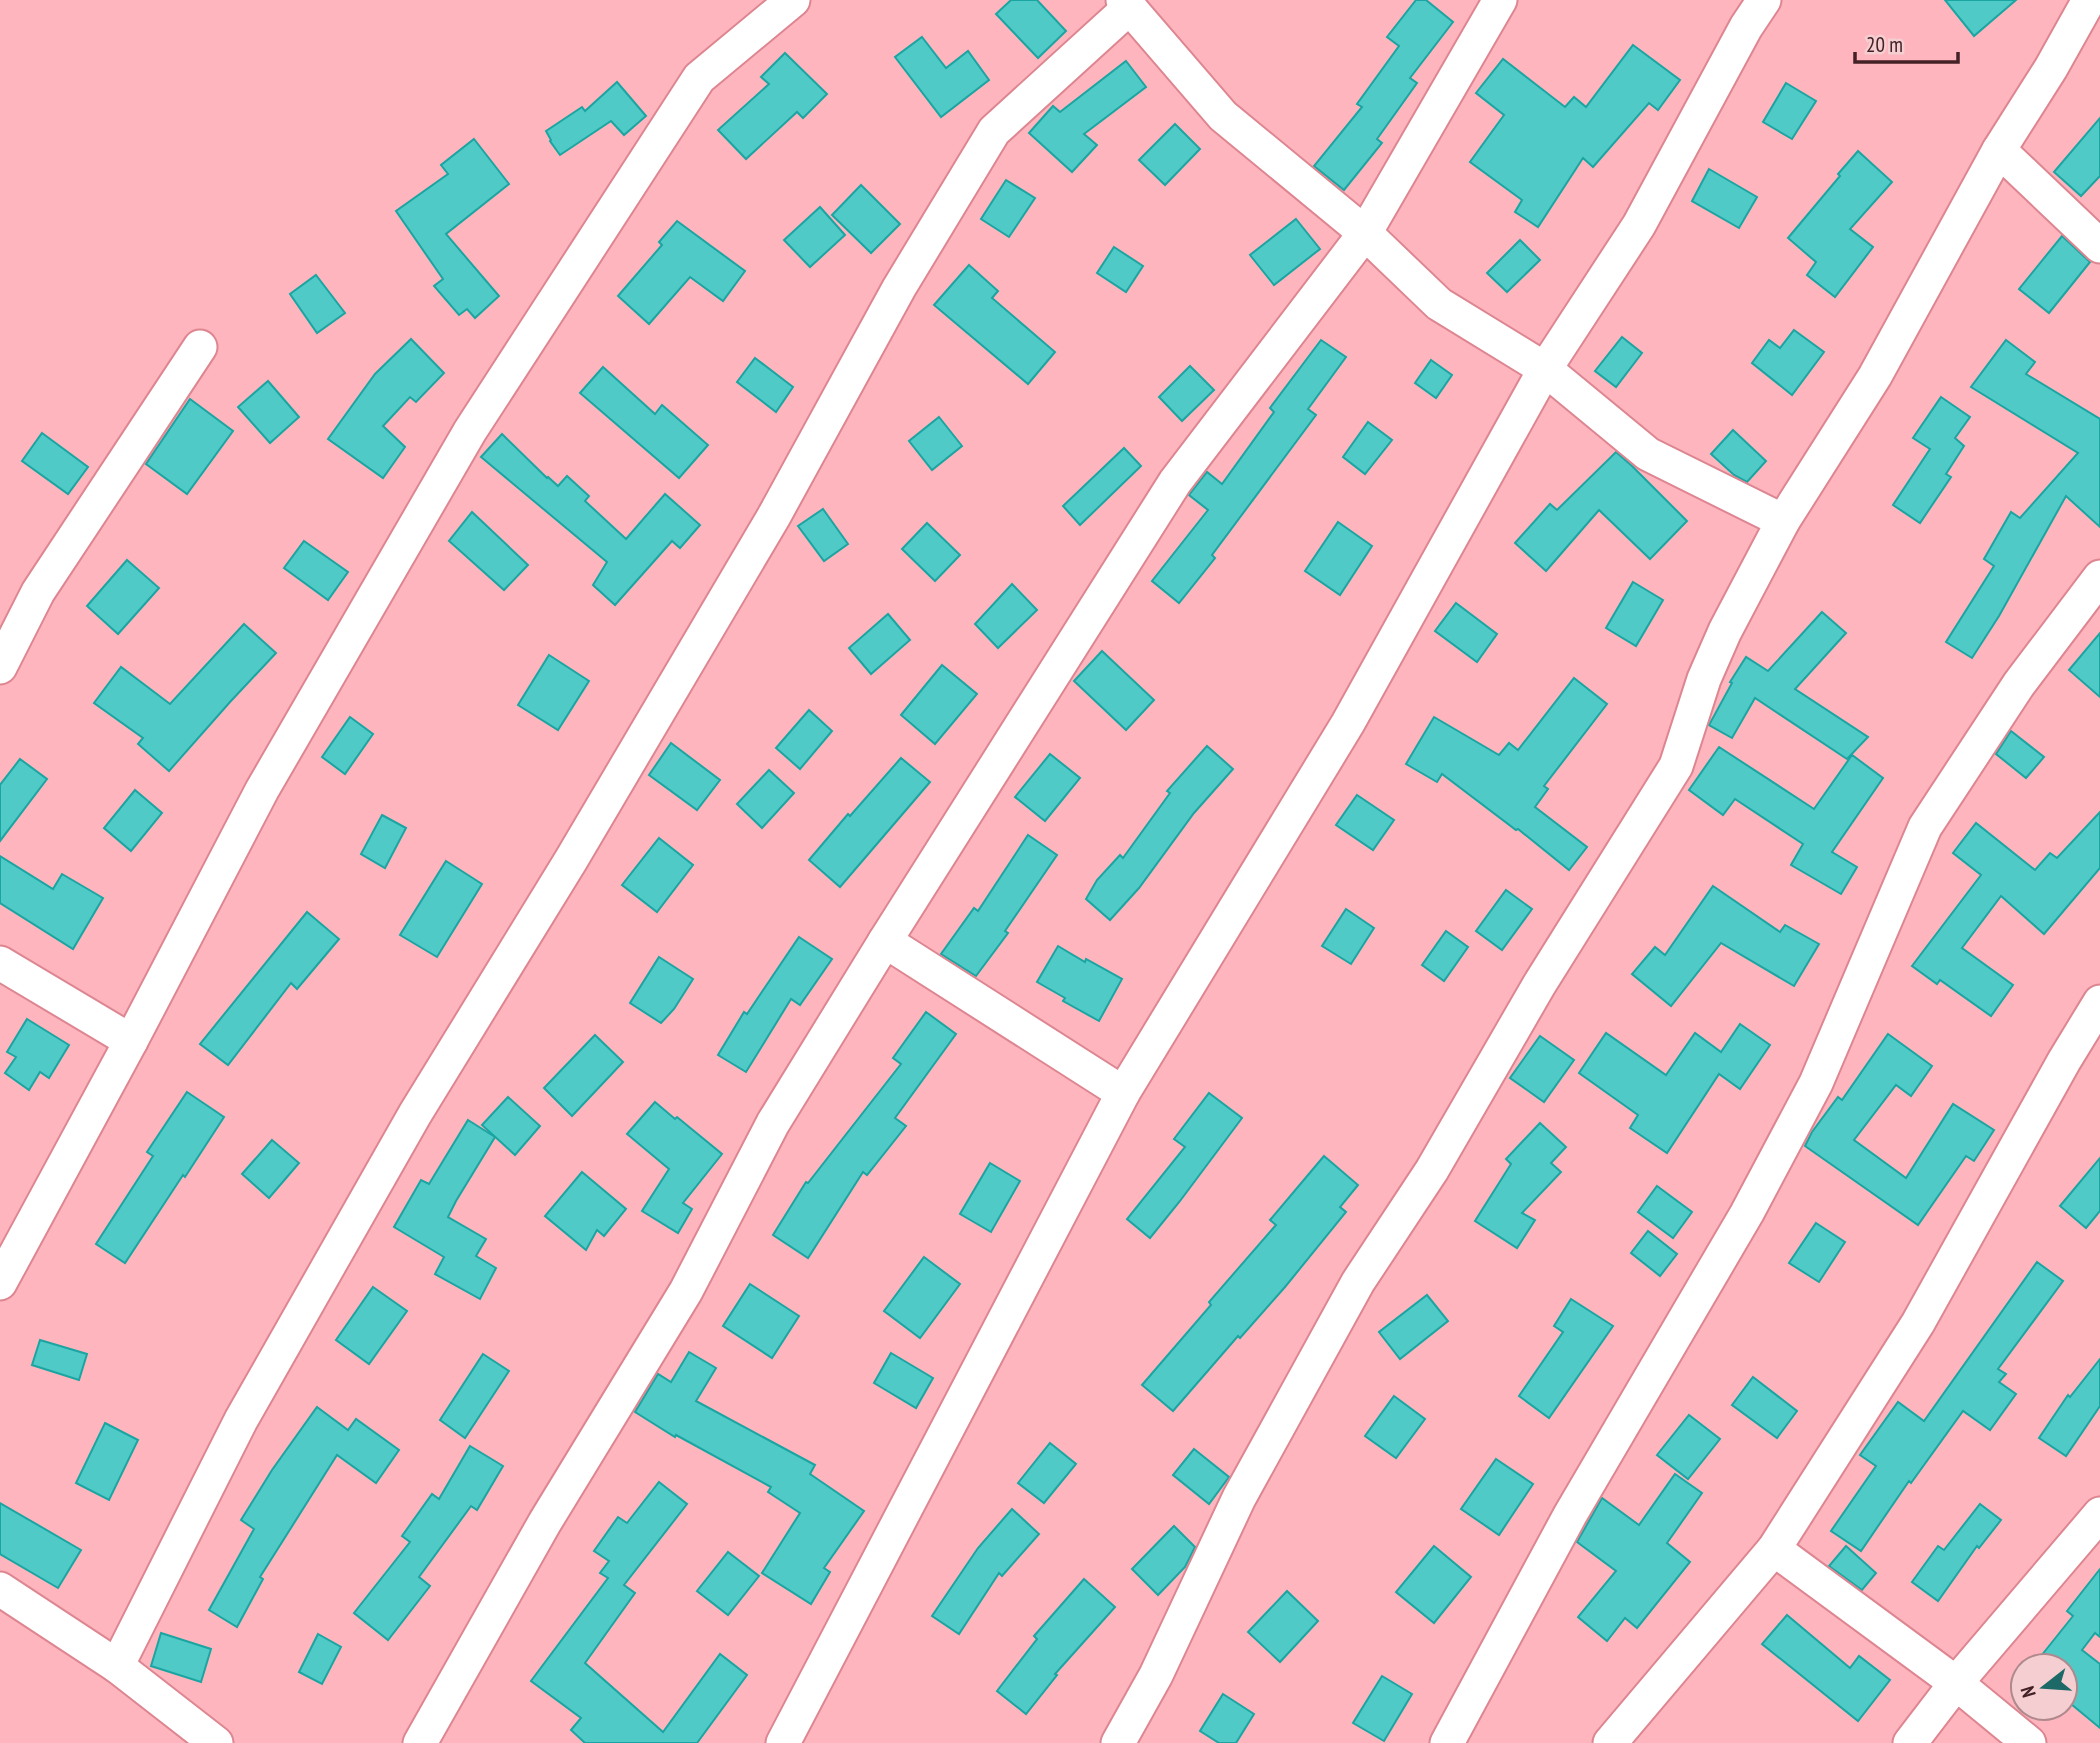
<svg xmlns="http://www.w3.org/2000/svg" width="2100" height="1743" viewBox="0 0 2100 1743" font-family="'PT Sans Narrow',sans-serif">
	<rect width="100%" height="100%" fill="#feb5bd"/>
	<!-- building -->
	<g fill="#50cac6" stroke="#1ba5a2" stroke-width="2">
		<polygon points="1011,0 1037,0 1066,31 1038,58 996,14"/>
		<polygon points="1416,0 1426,0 1453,22 1410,78 1417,83 1377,139 1382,143 1344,190 1314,166 1362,107 1357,104 1399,46 1387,37"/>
		<polygon points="1945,0 2016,0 1974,36"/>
		<polygon points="922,37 946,68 968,51 989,80 941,117 895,57"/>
		<polygon points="1633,45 1680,80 1658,110 1649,103 1593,167 1583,158 1538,227 1515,212 1522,200 1470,162 1504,115 1476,93 1503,59 1565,107 1574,97 1586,107"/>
		<polygon points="785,53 827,94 803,118 797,112 746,159 718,130 769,84 761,77"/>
		<polygon points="1126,61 1146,87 1084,134 1097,145 1072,172 1029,133 1053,106 1060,112"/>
		<polygon points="617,82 646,116 624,135 611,121 560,155 550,141 551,140 546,131 582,107 585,111"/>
		<polygon points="1786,83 1816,101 1792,139 1763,122"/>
		<polygon points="2100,118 2100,176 2081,196 2054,172"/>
		<polygon points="1175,124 1200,149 1165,185 1139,160"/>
		<polygon points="474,139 509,184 446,234 499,296 475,318 467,309 459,315 434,286 443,279 396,211 448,174 441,165"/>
		<polygon points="1858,151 1892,182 1850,229 1873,247 1835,297 1807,275 1816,262 1788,238 1840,176 1838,174"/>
		<polygon points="1709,169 1757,197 1739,228 1692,201"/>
		<polygon points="1006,180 1035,198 1009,237 981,219"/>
		<polygon points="861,185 900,224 871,253 832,215"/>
		<polygon points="820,207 845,235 810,267 784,240"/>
		<polygon points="1296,219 1320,249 1274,285 1250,255"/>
		<polygon points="677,221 745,271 723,301 690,277 649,324 618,296 662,245 659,242"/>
		<polygon points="2062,236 2090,262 2049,313 2019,289"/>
		<polygon points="1520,240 1540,260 1507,292 1487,273"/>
		<polygon points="1114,247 1143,266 1126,292 1097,273"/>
		<polygon points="969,265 998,291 992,298 1055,352 1028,384 934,305"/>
		<polygon points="316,275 345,313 317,333 290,294"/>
		<polygon points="1794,330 1824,352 1792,395 1752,363 1769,340 1780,348"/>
		<polygon points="1622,337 1642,353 1616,387 1595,371"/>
		<polygon points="411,339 444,373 416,402 410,397 383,426 405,447 383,478 328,439 375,374"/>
		<polygon points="1321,340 1346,357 1308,409 1316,415 1212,555 1215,558 1179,603 1152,581 1208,510 1189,495 1207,472 1222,484 1274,412 1270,408"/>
		<polygon points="2006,340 2035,362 2026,374 2100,419 2100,527 2066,496 1999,616 1972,658 1946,642 1994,566 1984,559 2011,512 2020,518 2078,453 1971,387"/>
		<polygon points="755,358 793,387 776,412 737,382"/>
		<polygon points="1431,360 1452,375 1436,398 1415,383"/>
		<polygon points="1190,366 1214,390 1182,421 1159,397"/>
		<polygon points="603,367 655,414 662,405 708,445 679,478 580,393"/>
		<polygon points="268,381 299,417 270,443 238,407"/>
		<polygon points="1941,397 1970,417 1955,438 1964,446 1946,474 1951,477 1920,523 1893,505 1930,449 1913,438"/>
		<polygon points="190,399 233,431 187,494 146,464"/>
		<polygon points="939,417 962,446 932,470 909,441"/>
		<polygon points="1368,422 1392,440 1365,474 1343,457"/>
		<polygon points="1733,430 1766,461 1747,482 1734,475 1711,454"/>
		<polygon points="42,433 88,467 68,494 22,461"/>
		<polygon points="502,434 547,478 548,477 558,486 567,476 589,496 585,501 626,539 665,494 700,525 680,548 672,541 615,605 593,585 607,562 481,457"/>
		<polygon points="1124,448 1141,466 1080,525 1063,506"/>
		<polygon points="1616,452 1632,466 1687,521 1650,559 1599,510 1546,571 1515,543 1550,504 1557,510"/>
		<polygon points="823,509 848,544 824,561 798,526"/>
		<polygon points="472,512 528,565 504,590 449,541"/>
		<polygon points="1338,522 1372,546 1340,595 1305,571"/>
		<polygon points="927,523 960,555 935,581 902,549"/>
		<polygon points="304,541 348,572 328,600 284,568"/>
		<polygon points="127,560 159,588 118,634 87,606"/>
		<polygon points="1633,582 1663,600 1636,646 1606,628"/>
		<polygon points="1012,584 1037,610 998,648 975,624"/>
		<polygon points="1456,603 1497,634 1477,662 1435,631"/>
		<polygon points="1822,612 1846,633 1795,689 1868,737 1847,759 1755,698 1732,738 1709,725 1732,683 1730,682 1746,657 1768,671"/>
		<polygon points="888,614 910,640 871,674 849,648"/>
		<polygon points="244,624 276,653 230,702 169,771 138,744 143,738 94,703 121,667 170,704"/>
		<polygon points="2100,633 2100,697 2069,670"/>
		<polygon points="1102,651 1154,700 1126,730 1074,681"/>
		<polygon points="549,655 589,681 558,730 518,705"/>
		<polygon points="942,665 977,694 935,744 901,715"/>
		<polygon points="1574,678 1607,704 1544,786 1548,789 1535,807 1587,847 1569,870 1518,829 1516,830 1442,774 1437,782 1406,764 1434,717 1499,755 1509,743 1518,750"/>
		<polygon points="809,710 832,731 800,769 776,748"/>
		<polygon points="350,717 373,734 345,774 322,757"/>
		<polygon points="2011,731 2044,757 2026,778 1996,754"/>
		<polygon points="671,743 720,780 697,810 649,775"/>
		<polygon points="1207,746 1233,769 1194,813 1139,888 1110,920 1086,899 1097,880 1120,855 1123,858 1170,793 1167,791"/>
		<polygon points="1719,747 1814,809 1852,755 1883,778 1832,852 1857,867 1841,894 1791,865 1803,844 1735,799 1723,815 1689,790"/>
		<polygon points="1050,754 1080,778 1045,821 1015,797"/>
		<polygon points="901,758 930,782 840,887 809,860 848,814 850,816"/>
		<polygon points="20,759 47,779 0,841 0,785"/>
		<polygon points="769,770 794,793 762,828 737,804"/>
		<polygon points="135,790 162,813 131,851 104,828"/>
		<polygon points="1357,795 1394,820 1373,850 1336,825"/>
		<polygon points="2100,812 2100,868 2044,934 2001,896 1962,948 2013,985 1991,1016 1940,980 1937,984 1912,966 1981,875 1953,853 1976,823 2035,870 2050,853 2057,858"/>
		<polygon points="382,815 406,828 385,868 361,854"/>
		<polygon points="1028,835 1057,855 1005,931 1008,933 976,976 941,954 974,908 978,911"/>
		<polygon points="659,838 693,865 657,912 622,885"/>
		<polygon points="0,856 53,889 62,874 103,898 73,949 0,903"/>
		<polygon points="446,861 482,884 437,957 400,935"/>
		<polygon points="1713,886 1780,932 1785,925 1819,944 1794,986 1721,943 1671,1006 1632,974 1655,947 1665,955"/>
		<polygon points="1506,890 1532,909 1502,950 1476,931"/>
		<polygon points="1346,909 1374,928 1351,964 1322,946"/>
		<polygon points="307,912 339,939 297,989 291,983 228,1065 200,1044"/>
		<polygon points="1446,931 1468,947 1444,981 1422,965"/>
		<polygon points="799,937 832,959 800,1005 791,999 746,1072 718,1055 744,1012 747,1014"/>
		<polygon points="1058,946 1085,962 1086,959 1122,979 1099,1021 1063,1001 1065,998 1037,982"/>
		<polygon points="659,957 693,979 674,1009 661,1023 630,1003"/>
		<polygon points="926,1012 956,1034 895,1118 906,1126 867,1175 863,1172 808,1258 773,1235 806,1182 808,1183 901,1064 893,1058"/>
		<polygon points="27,1019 69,1045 49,1078 40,1072 29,1090 5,1073 16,1057 7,1052"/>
		<polygon points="1740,1024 1770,1045 1740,1089 1719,1074 1667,1153 1630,1128 1638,1115 1579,1073 1606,1033 1666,1075 1695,1033 1721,1052"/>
		<polygon points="1888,1034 1932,1066 1911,1096 1896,1085 1854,1140 1906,1178 1953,1104 1994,1130 1974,1161 1966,1156 1918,1225 1805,1146 1812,1132 1838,1097 1842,1100"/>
		<polygon points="595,1035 623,1062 572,1116 544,1088"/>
		<polygon points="1540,1036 1574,1060 1544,1102 1510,1078"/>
		<polygon points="187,1092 224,1117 185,1177 183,1175 125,1263 96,1244 153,1156 147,1152"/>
		<polygon points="1209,1093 1242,1118 1180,1201 1150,1238 1127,1219 1185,1147 1174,1139"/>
		<polygon points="508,1097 540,1126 515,1155 482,1125"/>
		<polygon points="655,1102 675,1119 677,1117 722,1154 683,1203 692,1209 678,1233 642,1211 669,1169 627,1134"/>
		<polygon points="468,1120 495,1137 456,1201 448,1217 486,1239 476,1256 496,1268 480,1299 435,1274 444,1257 394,1227 421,1180 429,1184"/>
		<polygon points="1540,1123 1566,1147 1551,1163 1561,1172 1522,1213 1535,1220 1517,1248 1475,1221 1511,1164 1506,1159"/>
		<polygon points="272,1140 299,1163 269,1198 242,1174"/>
		<polygon points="1324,1156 1358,1185 1340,1207 1346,1212 1285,1287 1240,1338 1238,1336 1173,1411 1142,1385 1211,1305 1209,1302 1276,1225 1270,1220"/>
		<polygon points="2100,1158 2100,1211 2086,1228 2060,1206"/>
		<polygon points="990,1163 1020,1181 991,1232 960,1214"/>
		<polygon points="582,1172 626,1209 604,1236 597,1230 586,1250 545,1216"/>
		<polygon points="1657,1186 1692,1212 1673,1238 1638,1212"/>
		<polygon points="1816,1223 1845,1242 1819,1282 1789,1263"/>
		<polygon points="1648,1231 1677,1254 1660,1276 1631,1253"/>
		<polygon points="924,1257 960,1284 920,1338 884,1311"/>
		<polygon points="2037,1262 2063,1281 1998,1369 2006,1374 1999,1382 2016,1394 1990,1430 1963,1411 1911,1483 1909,1481 1861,1551 1831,1531 1876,1466 1860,1455 1898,1402 1924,1421"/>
		<polygon points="750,1284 799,1316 772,1358 723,1326"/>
		<polygon points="373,1287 407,1311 369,1364 336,1340"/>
		<polygon points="1427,1295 1448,1321 1400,1359 1379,1332"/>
		<polygon points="1571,1299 1613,1326 1549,1418 1519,1396 1563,1332 1554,1326"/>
		<polygon points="40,1340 87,1354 79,1380 32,1365"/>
		<polygon points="689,1352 716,1368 696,1401 815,1465 810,1474 864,1511 824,1568 830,1572 811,1604 762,1573 800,1513 768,1492 771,1487 676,1435 675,1437 635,1412 658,1374 671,1382"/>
		<polygon points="891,1353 933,1378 916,1408 874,1383"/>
		<polygon points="483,1354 509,1371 465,1438 440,1420"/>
		<polygon points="2100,1359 2100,1406 2066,1456 2039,1438 2068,1395 2070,1397"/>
		<polygon points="1753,1377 1797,1411 1777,1438 1732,1405"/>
		<polygon points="1394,1396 1425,1419 1396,1458 1365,1436"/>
		<polygon points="317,1407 348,1430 356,1419 399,1450 376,1483 337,1455 260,1577 263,1579 237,1627 209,1610 254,1529 241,1520 272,1470"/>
		<polygon points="1689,1415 1720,1439 1688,1479 1657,1455"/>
		<polygon points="105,1423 138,1440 109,1500 76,1483"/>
		<polygon points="1050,1443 1076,1464 1044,1503 1018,1483"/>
		<polygon points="470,1446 503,1466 477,1510 471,1506 419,1577 430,1586 388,1640 354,1613 410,1542 402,1536 432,1494 439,1499"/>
		<polygon points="1194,1449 1229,1477 1209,1504 1173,1475"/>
		<polygon points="1496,1459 1533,1484 1499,1535 1461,1509"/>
		<polygon points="1675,1474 1702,1493 1667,1543 1690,1562 1637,1628 1625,1618 1607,1641 1578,1617 1616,1571 1577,1542 1602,1498 1639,1525"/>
		<polygon points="659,1482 687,1504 624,1585 635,1593 585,1663 663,1732 720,1654 747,1675 697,1743 585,1743 571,1730 581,1718 531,1681 608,1578 600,1573 609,1561 594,1551 618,1517 627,1523"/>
		<polygon points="0,1503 81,1550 58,1588 0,1554"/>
		<polygon points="1980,1504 2001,1520 1979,1548 1977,1546 1938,1601 1912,1582 1938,1546 1944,1550"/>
		<polygon points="1012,1509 1039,1534 1002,1576 999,1573 959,1634 932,1616 978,1548"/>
		<polygon points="1174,1526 1195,1547 1185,1567 1158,1595 1132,1569"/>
		<polygon points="1434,1546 1471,1577 1434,1623 1396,1592"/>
		<polygon points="1846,1546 1876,1573 1862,1590 1829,1566"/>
		<polygon points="728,1552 759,1576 728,1615 697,1591"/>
		<polygon points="2100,1569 2100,1637 2095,1633 2082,1650 2100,1664 2100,1728 2065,1699 2065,1666 2033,1666 2073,1616 2067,1611"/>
		<polygon points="1084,1579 1115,1607 1055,1674 1057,1675 1026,1714 997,1691 1037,1639 1034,1636"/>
		<polygon points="1287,1591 1318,1621 1280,1662 1248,1632"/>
		<polygon points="1787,1615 1850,1668 1859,1656 1890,1680 1858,1721 1762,1644"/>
		<polygon points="161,1633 211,1649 201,1682 151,1666"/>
		<polygon points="318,1634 341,1647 322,1684 299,1672"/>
		<polygon points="1382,1676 1412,1694 1384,1741 1353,1723"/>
		<polygon points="1223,1694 1254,1714 1236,1743 1219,1743 1200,1731"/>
	</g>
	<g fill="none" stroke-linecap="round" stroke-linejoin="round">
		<defs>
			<g id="minor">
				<polyline points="1123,0 1223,116 1365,233 1439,304 1545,369 1648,454 1783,521"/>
				<polyline points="1999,150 2100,246"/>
				<polyline points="0,667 38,592 200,347"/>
				<polyline points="885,941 1123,1093"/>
				<polyline points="0,963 131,1041"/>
				<polyline points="0,1283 131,1041 262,790 470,431 699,78 793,0"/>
				<polyline points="1774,1549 1956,1683 2029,1743"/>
				<polyline points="0,1589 117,1666 216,1743"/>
				<polyline points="117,1666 241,1420 415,1114 571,860 774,516 899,288 994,131 1130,7"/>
				<polyline points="420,1743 545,1522 686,1291 773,1123 885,941 1175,482 1365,233 1500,0"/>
				<polyline points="783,1743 1123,1093 1348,723 1545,369 1639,225 1746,27 1764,0"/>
				<polyline points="1118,1743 1156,1675 1239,1498 1358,1282 1432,1170 1539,985 1676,766 1704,679 1725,631 1783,521 1875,376 1999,150 2051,68 2089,0"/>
				<polyline points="1447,1743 1570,1515 1747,1213 1816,1083 1925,827 2019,684 2100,577"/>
				<polyline points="1610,1743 1774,1549 1918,1323 2064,1061 2100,1002"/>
				<polyline points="1910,1743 1956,1683 2100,1514"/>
			</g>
		</defs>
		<!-- minor casing -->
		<use href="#minor" stroke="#dd8691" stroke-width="37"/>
		<!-- minor -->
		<use href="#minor" stroke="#fff" stroke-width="33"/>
	</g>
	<!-- north arrow -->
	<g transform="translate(2044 1687) rotate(253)"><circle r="33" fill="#f4ced1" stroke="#ae898d" stroke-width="2"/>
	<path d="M0-5L12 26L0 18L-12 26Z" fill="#1c6967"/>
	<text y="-10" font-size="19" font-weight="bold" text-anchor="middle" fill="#442126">N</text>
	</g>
	<!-- scale -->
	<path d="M1855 52v10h103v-10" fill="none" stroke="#442126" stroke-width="3.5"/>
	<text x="1866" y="52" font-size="21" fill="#442126" stroke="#f4ced1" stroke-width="5" paint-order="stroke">20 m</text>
</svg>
